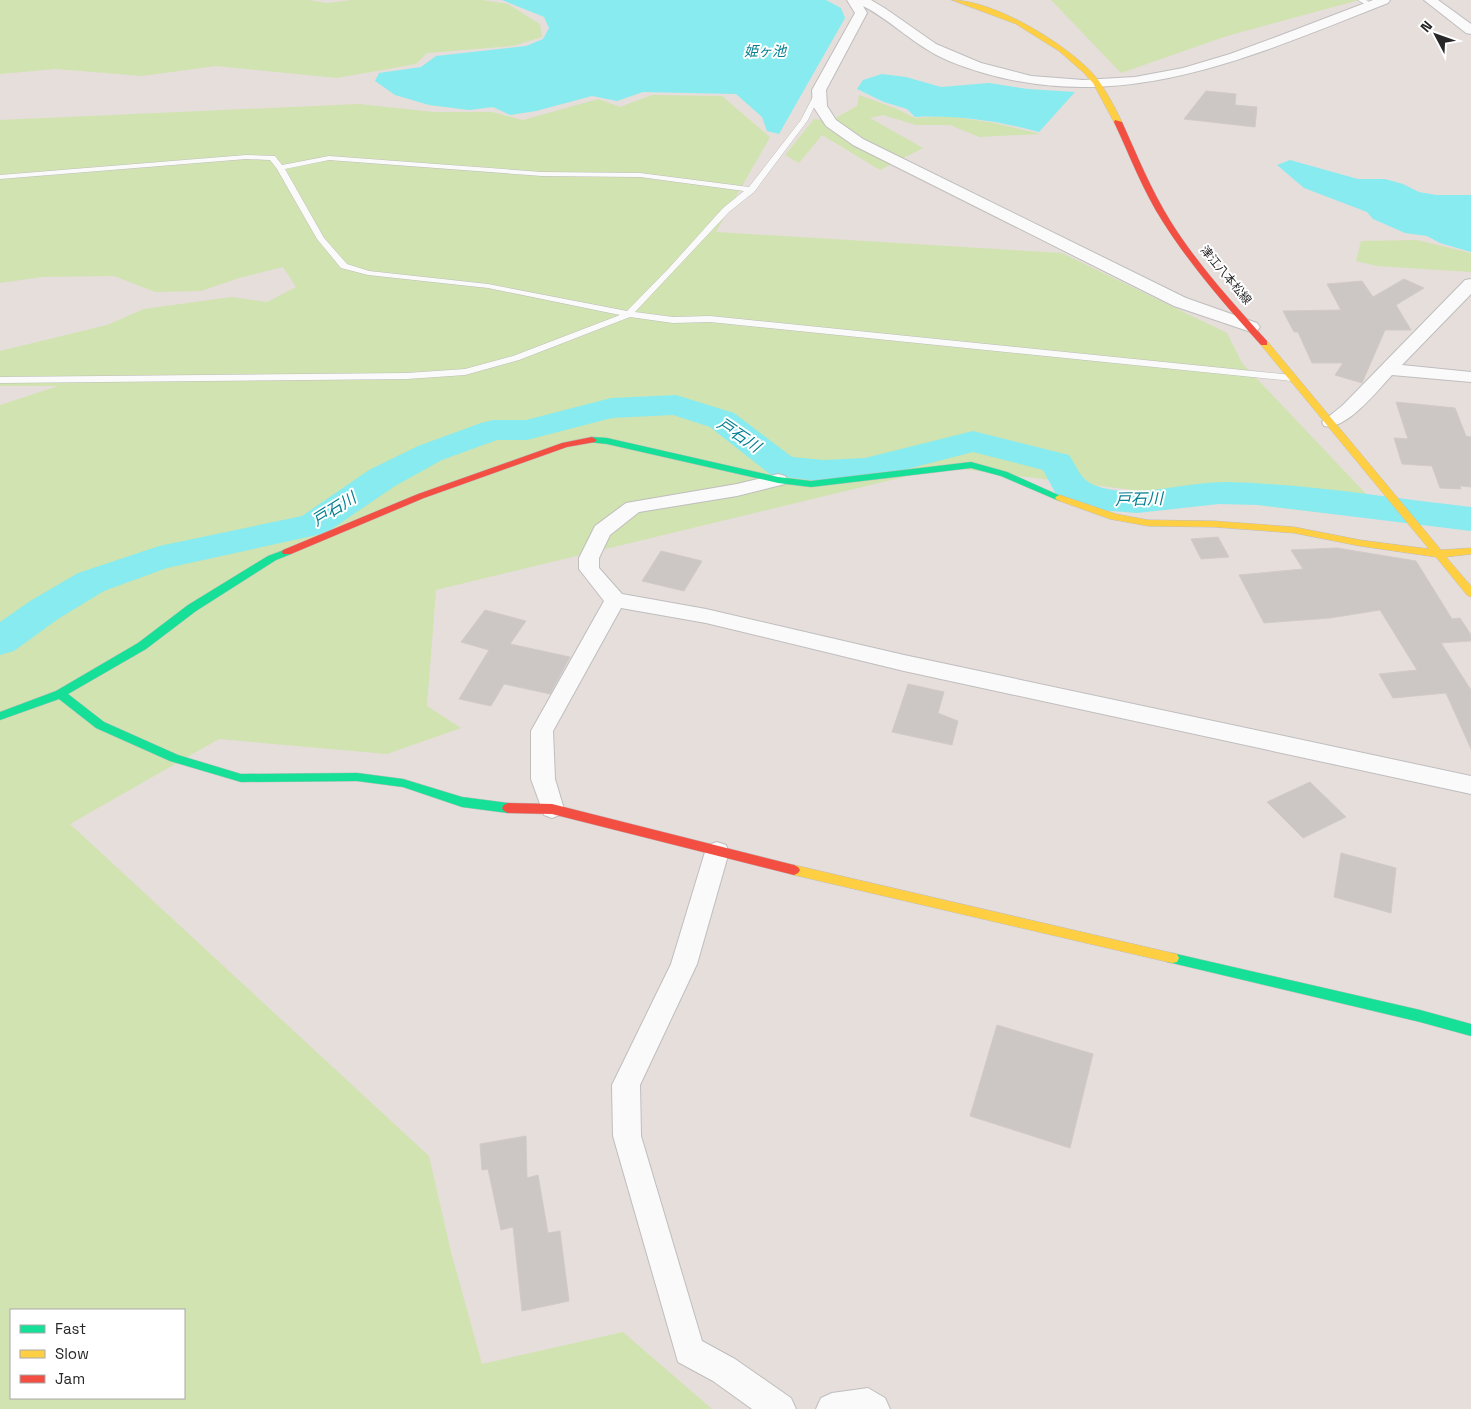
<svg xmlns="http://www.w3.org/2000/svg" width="1471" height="1409" viewBox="0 0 1471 1409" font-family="'Space Grotesk','Noto Sans JP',sans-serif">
	<rect width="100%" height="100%" fill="#e6dedb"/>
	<!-- green -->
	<g fill="#d1e3b0" fill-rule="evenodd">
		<polygon points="0,0 308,0 327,3 352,0 482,0 508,4 540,24 542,37 513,46 427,53 416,64 337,78 216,66 142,76 56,69 0,74"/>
		<polygon points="1051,0 1359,0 1227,36 1121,73"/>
		<path d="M 652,95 L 722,96 L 770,137 L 716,232 L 1062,253 L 1227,333 L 1242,363 L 1388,517 L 1315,512 L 945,467 L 436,590 L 427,706 L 461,728 L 387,754 L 219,739 L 70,824 L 429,1156 L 451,1252 L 482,1364 L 623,1332 L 712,1409 L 0,1409 L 0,405 L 58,386 L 0,386 L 0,351 L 107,325 L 144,309 L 231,297 L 267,302 L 296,287 L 283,267 L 239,278 L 201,291 L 155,292 L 114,276 L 42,277 L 0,283 L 0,120 L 359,104 L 434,112 L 492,112 L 523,120 L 598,99 L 620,107 ZM 11,1310 L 184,1310 L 184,1398 L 11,1398 Z"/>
		<polygon points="859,95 897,109 915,118 950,116 994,123 1041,134 979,137 950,125 916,125 883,115 870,118 923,148 880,170 822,135 799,163 785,155 814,119 830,121 857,106"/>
		<polygon points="1417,240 1471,253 1471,272 1377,266 1356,261 1361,241"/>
	</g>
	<!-- water -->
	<g fill="#88ebef">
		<polygon points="502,0 826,0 841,8 845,18 779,134 767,131 762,117 736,94 643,92 617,101 592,96 536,111 510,115 493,107 469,110 429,105 395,95 375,81 379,73 421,67 436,56 526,46 543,39 549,28 544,17"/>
		<path d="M 882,74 L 906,77 L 941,87 L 989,83 L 1028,89 L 1075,92 L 1039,132 C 998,121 958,115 915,117 L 907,109 L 884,102 L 857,89 L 863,80 Z"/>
		<polygon points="1290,160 1358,179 1385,179 1403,184 1419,192 1436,195 1471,195 1471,252 1440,243 1427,236 1405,233 1373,219 1367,212 1304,188 1277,165"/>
	</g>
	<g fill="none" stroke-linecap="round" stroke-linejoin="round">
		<!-- river -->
		<path fill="#88ebef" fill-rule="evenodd" d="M 676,395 L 734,413 L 792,457 L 824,460 L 865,458 L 973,431 L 1069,455 C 1081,473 1080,482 1103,488 C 1144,498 1187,481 1228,482 C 1309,484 1391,498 1471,507 L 1471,531 L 1258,505 L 1219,504 L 1137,513 L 1099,510 L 1057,496 L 1043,470 L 973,452 L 865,480 L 824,482 L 771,475 L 710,427 L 673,415 L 612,418 L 527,440 L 497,440 L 442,460 L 395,486 L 326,533 L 167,568 L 104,591 L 58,619 L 14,651 L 0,655 L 0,622 L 30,601 L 78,573 L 159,546 L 302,516 L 369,470 L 418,446 L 481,423 L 493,420 L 526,420 L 611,398 Z"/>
	</g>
	<!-- building -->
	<g fill="#ccc7c5" stroke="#d1cac7">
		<polygon points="1206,91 1236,94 1235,105 1257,107 1255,127 1184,119"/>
		<polygon points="1404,279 1424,288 1396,305 1411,330 1385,330 1362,383 1335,375 1343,363 1312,363 1298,332 1294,332 1283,311 1341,310 1327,284 1362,281 1373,297"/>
		<polygon points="1396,402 1455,408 1466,436 1471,437 1471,487 1460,486 1461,489 1440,488 1432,466 1402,464 1394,438 1408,439"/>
		<polygon points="1218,537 1229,557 1201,559 1191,539"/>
		<polygon points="1337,548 1416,561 1452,619 1460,618 1471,635 1471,641 1441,643 1471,690 1471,749 1446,693 1393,698 1379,674 1417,670 1380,610 1330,618 1264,623 1239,575 1303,569 1291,550"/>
		<polygon points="661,551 702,561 684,591 642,581"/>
		<polygon points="485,610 526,621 510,644 570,657 550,694 504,684 491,706 459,699 489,650 461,642"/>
		<polygon points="908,684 944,692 938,713 958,721 952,745 892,732"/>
		<polygon points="1310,782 1346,817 1303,838 1267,802"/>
		<polygon points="1341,853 1396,868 1391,913 1334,897"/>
		<polygon points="997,1025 1093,1054 1070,1148 970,1116"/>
		<polygon points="526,1136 527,1178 538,1175 548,1233 560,1231 569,1301 522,1311 513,1227 501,1230 488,1169 482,1170 480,1144"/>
	</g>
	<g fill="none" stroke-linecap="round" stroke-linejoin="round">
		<defs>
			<g id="lane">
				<polygon points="1358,0 1366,0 1373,5 1368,6"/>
				<path d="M 817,89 L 822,90 L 808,120 L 754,192 L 729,212 L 635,312 L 673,317 L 710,316 L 1292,375 L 1296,378 L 1292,381 L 710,322 L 673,323 L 630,317 L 519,360 L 465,375 L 407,379 L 0,383 L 0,377 L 407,373 L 465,369 L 513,356 L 620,315 L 488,288 L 368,275 L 341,268 L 317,239 L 277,169 L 270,160 L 246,159 L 0,179 L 0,175 L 246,155 L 275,156 L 282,165 L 329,156 L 542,172 L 640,173 L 749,187 L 801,120 ZM 329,160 L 542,176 L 640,177 L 744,191 L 723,208 L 669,268 L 627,311 L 488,284 L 369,271 L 347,264 L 324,238 L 285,169 Z"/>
			</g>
			<g id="street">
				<path d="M 847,0 L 871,0 L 886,9 L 936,44 L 981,63 L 1031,76 L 1083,80 L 1135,77 L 1183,68 L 1230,54 L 1279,36 L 1373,0 L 1390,0 L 1388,3 C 1243,60 1105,124 949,61 C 914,46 894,22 863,6 L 867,13 L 826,90 L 827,106 L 836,120 L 863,139 L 1186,298 L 1257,323 L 1260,327 L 1257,331 L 1251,332 L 1174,306 L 853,145 L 826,126 L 813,106 L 812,90 L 855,13 Z"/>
				<polygon points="1424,0 1438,0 1471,24 1471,34 1466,33"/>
				<path d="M 1471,279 L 1471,294 L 1402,365 L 1471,372 L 1471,382 L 1392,375 C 1378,390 1346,431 1324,426 L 1322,422 L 1343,405 L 1465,280 Z"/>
				<polygon points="778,474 785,476 788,480 785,484 737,496 639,512 610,535 599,558 599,568 622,594 706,609 904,655 1471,776 1471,794 904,671 706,623 621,608 553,731 555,779 564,809 560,815 552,818 544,815 531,779 531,731 604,601 579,569 579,558 595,526 626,503 737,484"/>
				<polygon points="717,842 726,845 729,852 697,964 640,1085 641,1136 702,1341 735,1359 791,1398 796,1409 752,1409 713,1381 678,1362 613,1136 612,1085 671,964 705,852 708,845"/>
				<polygon points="868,1388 885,1398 890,1409 816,1409 821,1398 832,1393"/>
			</g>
			<g id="fast">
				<polygon points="592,437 607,438 778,477 811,481 971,462 1007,472 1065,498 1060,501 1057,500 1001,476 971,468 811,487 778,483 607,444 589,442 587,440"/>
				<polygon points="287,549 291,550 292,552 291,554 276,560 196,611 146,649 68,694 104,722 178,755 241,774 357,773 403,779 462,797 508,803 512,805 514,808 512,811 508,813 462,807 403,787 357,781 241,782 170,761 96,728 59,699 0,720 0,712 56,691 138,643 188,605 268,556"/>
				<polygon points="1172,953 1420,1010 1471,1024 1471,1036 1420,1022 1172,963 1167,962 1165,958 1167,954"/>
			</g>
			<g id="slow">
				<path d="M 952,0 C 994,0 1067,44 1095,76 C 1106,90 1114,106 1122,122 L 1121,124 L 1115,124 L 1093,83 L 1083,72 L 1059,51 L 1016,24 Z"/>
				<polygon points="1264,340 1267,341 1441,550 1471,548 1471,554 1446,557 1471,586 1471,597 1467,595 1436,557 1360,546 1294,533 1214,527 1148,526 1110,519 1057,500 1055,498 1057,496 1060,495 1116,514 1148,520 1214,521 1294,527 1360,540 1429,549 1261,345 1260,343"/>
				<polygon points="794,865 1172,953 1177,954 1179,958 1177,962 1172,963 794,875 790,873 788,870 790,867"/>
			</g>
			<g id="jam">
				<path d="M 1115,120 L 1122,122 C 1137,155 1151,190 1171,222 C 1198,265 1233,303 1267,341 L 1267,345 L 1261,345 C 1226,306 1191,266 1163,222 C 1143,191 1130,156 1114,122 Z"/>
				<polygon points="592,437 597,440 595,442 567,447 424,498 291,554 283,554 282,552 283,550 418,494 562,443"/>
				<polygon points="508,803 552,804 794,865 798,867 800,870 798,873 794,875 552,814 508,813 504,811 502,808 504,805"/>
			</g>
		</defs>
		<!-- lane casing -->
		<use href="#lane" stroke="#bfbdbe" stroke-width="1"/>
		<!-- street casing -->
		<use href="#street" stroke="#bfbdbe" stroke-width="2"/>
		<!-- fast casing -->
		<use href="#fast" stroke="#bfbdbe" stroke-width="1"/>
		<!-- slow casing -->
		<use href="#slow" stroke="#bfbdbe" stroke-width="1"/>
		<!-- jam casing -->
		<use href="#jam" stroke="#bfbdbe" stroke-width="1"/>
		<!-- lane -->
		<use href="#lane" fill="#fbfafa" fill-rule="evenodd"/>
		<!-- street -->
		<use href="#street" fill="#fbfafa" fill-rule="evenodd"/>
		<!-- fast -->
		<use href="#fast" fill="#16e098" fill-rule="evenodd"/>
		<!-- slow -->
		<use href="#slow" fill="#ffcf43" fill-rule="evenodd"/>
		<!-- jam -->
		<use href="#jam" fill="#f24e42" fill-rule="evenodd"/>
	</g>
	<g text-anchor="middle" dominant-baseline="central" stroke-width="4" stroke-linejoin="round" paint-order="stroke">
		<!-- far-street labels -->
		<g font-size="12" fill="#272727" stroke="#fff">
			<text transform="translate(1226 275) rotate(50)">津江八本松線</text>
		</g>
		<!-- far-water labels -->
		<g font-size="14" font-style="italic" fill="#048091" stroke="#fff">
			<text x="765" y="51">姫ヶ池</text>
		</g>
		<!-- water labels -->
		<g font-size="16" font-style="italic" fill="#048091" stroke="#fff">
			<text transform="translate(739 435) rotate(34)">戸石川</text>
			<text transform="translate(1139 499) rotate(-1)">戸石川</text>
			<text transform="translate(334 509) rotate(-32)">戸石川</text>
		</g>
	</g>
	<!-- legend -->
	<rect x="10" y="1309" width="175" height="90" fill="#ffffff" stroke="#a9a9a9"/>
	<rect x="20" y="1325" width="25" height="8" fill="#16e098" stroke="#a9a9a9"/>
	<text x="55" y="1334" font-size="15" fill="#272727">Fast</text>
	<rect x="20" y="1350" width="25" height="8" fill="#ffcf43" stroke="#a9a9a9"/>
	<text x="55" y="1359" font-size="15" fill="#272727">Slow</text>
	<rect x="20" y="1375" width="25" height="8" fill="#f24e42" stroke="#a9a9a9"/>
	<text x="55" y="1384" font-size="15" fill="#272727">Jam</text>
	<!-- north arrow -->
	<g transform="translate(1436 35) rotate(311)" stroke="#ffffff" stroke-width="4" paint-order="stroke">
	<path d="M0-4L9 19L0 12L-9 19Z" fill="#272727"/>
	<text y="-8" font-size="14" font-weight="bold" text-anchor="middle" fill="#272727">N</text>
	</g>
</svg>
